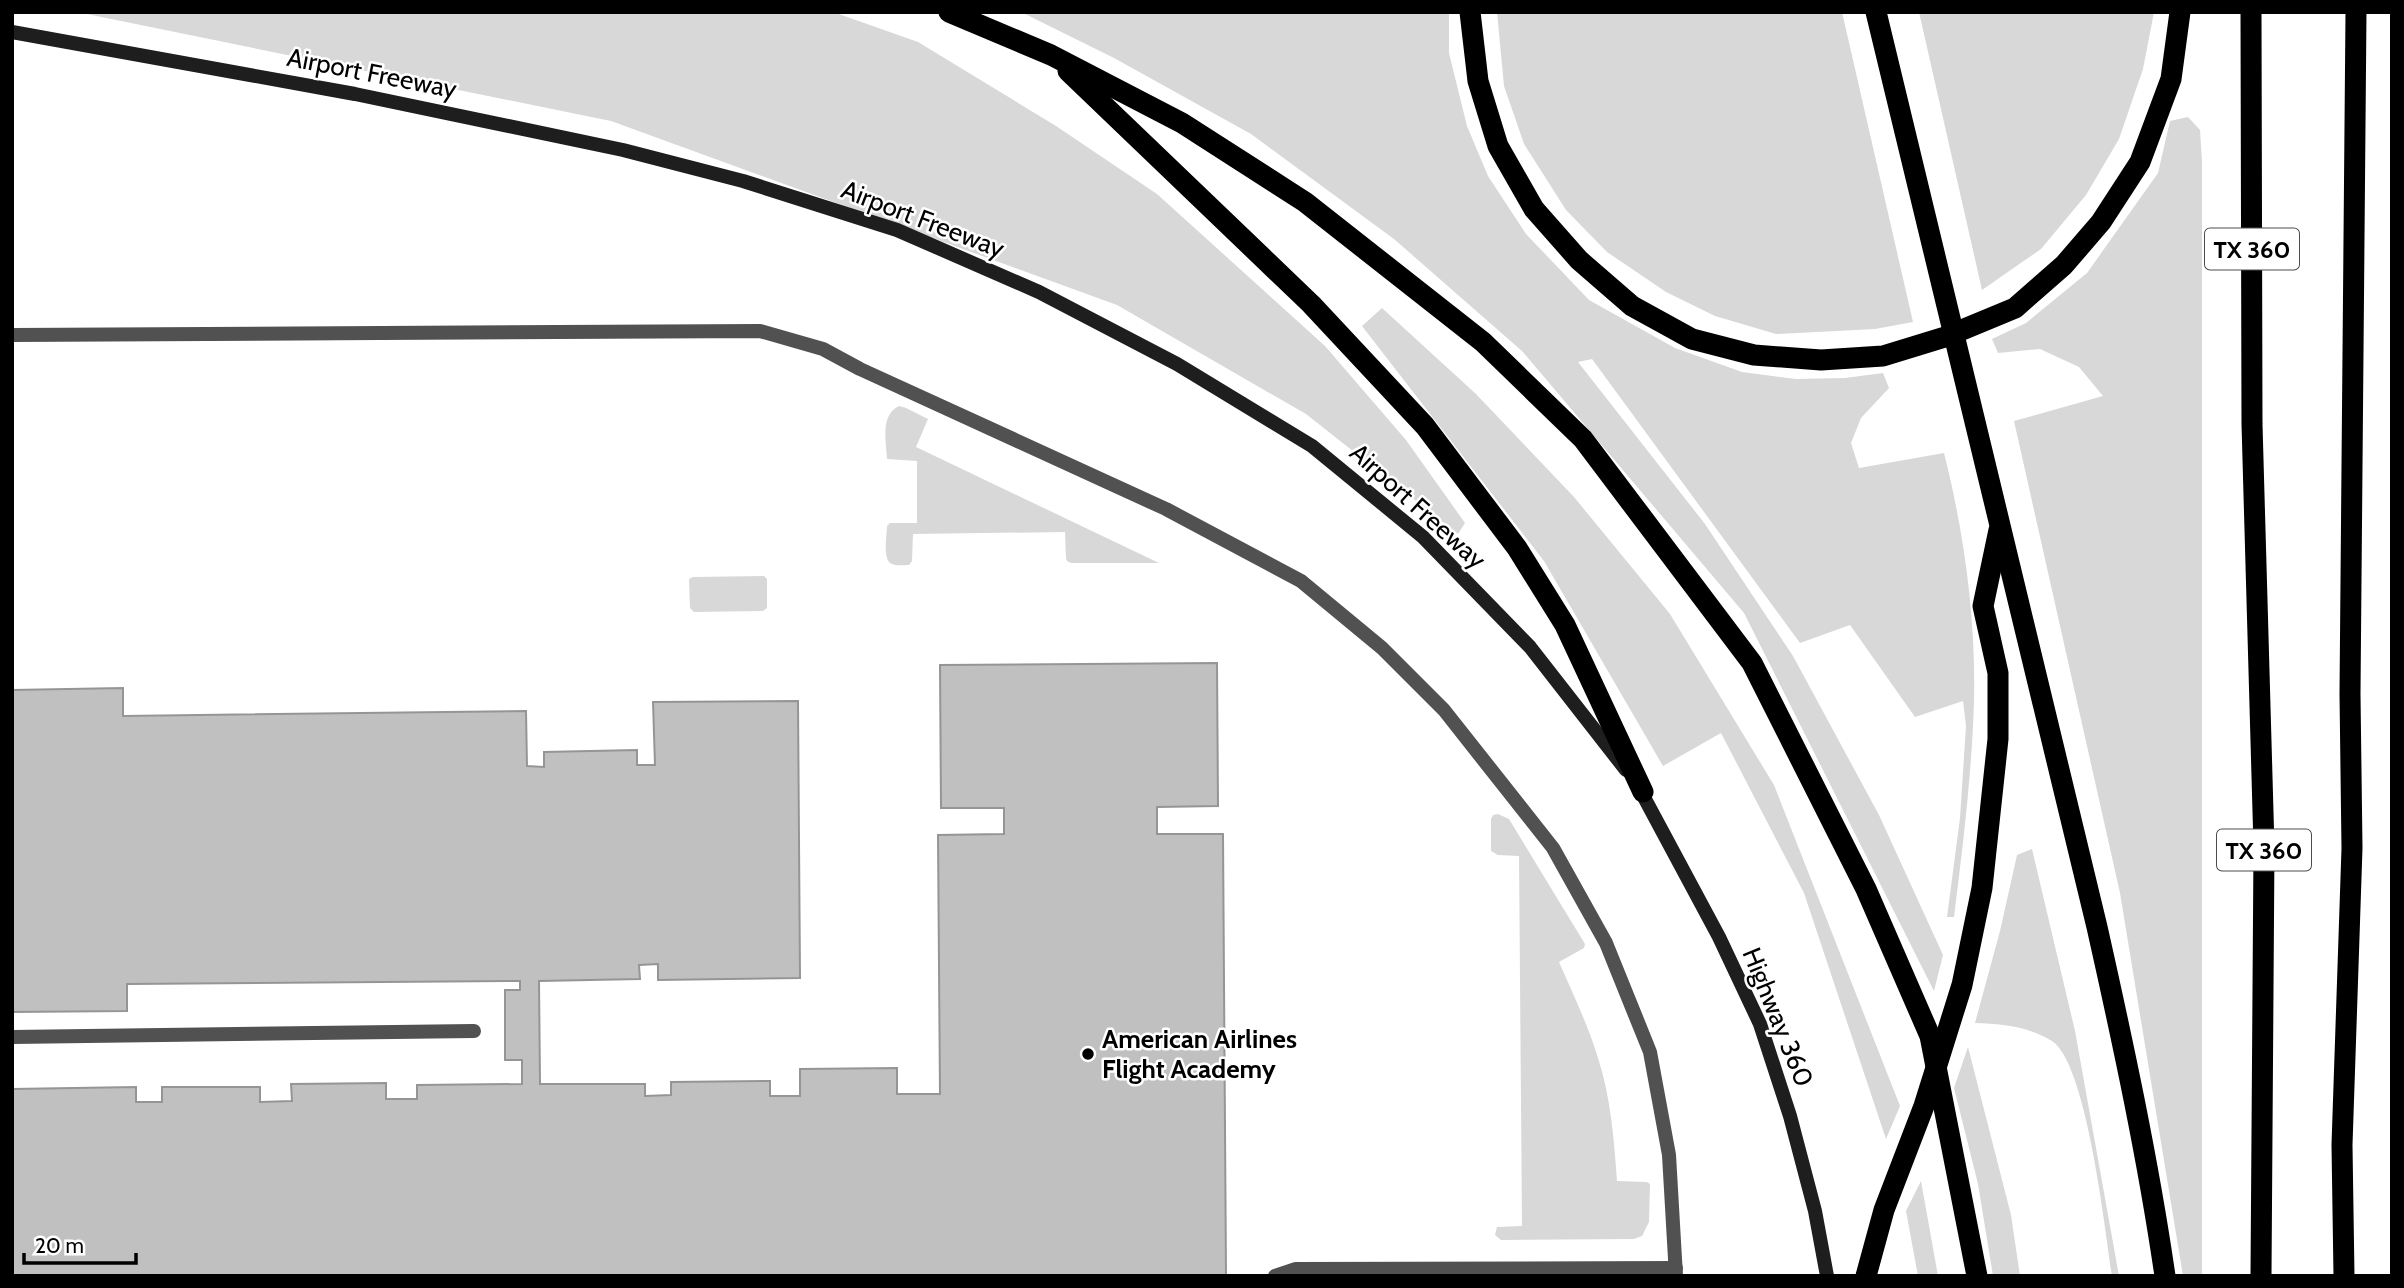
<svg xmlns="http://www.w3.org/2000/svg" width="2404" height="1288" viewBox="0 0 2404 1288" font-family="Cabin,sans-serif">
	<rect width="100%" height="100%" fill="#fff"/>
	<!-- green -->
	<g fill="#d8d8d8">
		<polygon points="77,12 833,12 918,42 1056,126 1157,194 1325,346 1406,440 1465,523 1458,534 1306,414 1117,305 611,121"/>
		<path d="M 1021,12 L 1449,12 L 1449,53 L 1467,126 L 1488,176 L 1526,234 L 1589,300 L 1675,348 L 1742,372 L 1796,379 L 1845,378 L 1883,373 L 1889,388 L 1861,418 L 1851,443 L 1859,468 L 1944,453 C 1964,532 1976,618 1974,700 C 1972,773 1963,845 1954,917 L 1947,917 L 1960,818 L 1966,726 L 1963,701 L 1915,717 L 1850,625 L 1800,643 L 1592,359 L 1578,362 L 1705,524 L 1793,656 L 1879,815 L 1943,955 L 1934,991 L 1744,613 L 1522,351 L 1394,239 L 1251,134 L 1114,58 Z"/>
		<polygon points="1497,12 1842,12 1913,322 1875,329 1776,334 1715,316 1666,292 1607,252 1566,210 1524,144 1504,86"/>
		<polygon points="1919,12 2154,12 2143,69 2119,139 2086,195 2041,249 1982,290"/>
		<polygon points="2188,117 2200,130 2202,161 2202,1276 2183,1276 2120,893 2014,421 2103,396 2079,367 2040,349 1998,353 1992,339 2026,323 2087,273 2158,173 2170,121"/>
		<polygon points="1382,308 1476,394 1574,497 1670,614 1774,785 1900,1106 1886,1139 1804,893 1721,733 1663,766 1544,561 1362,326"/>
		<path d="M 899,406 L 906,408 L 928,419 L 916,447 L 1159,563 L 1071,563 L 1067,561 L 1066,558 L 1065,532 L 913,534 L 912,561 L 909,565 C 904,565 896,566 892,564 C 882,560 887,535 887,526 L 890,523 L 917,523 L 917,461 L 887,459 C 886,441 880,415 899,406 Z"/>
		<polygon points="764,576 767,579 767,608 763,611 694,612 690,608 689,579 693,577"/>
		<path d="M 1498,814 L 1509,819 L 1585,944 L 1584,948 L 1559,962 C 1573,994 1588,1025 1598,1058 C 1611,1098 1614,1140 1617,1181 L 1647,1182 L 1650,1184 L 1649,1222 L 1642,1236 L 1634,1239 L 1501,1240 L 1495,1235 L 1497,1227 L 1522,1226 L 1519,856 L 1498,855 L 1491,851 L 1491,819 L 1493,815 Z"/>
		<path d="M 2032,849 L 2075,1031 L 2119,1276 L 2112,1276 C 2105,1231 2087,1064 2052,1041 C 2028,1026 2001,1024 1975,1023 L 2000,931 L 2017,855 Z"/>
		<polygon points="1968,1047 2011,1215 2020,1276 1993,1276 1978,1184 1954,1088"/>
		<polygon points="1921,1181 1938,1276 1918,1276 1906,1211"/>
	</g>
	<!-- building -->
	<polygon fill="#c0c0c0" stroke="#959595" stroke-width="2" points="1217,663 1218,806 1157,807 1157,834 1223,834 1226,1276 12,1276 12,1089 136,1087 136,1102 162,1102 162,1087 260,1087 260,1102 292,1101 291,1084 386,1083 386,1099 417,1099 417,1085 522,1084 522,1060 505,1060 505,990 520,990 520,981 127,984 127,1011 12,1012 12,690 123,688 123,716 526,711 527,766 544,767 544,752 637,750 637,765 655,765 653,702 798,701 800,978 658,980 658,964 639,965 640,979 539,981 540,1084 645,1084 645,1096 671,1095 671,1082 770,1081 770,1096 800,1096 800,1069 897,1068 897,1094 940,1094 938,835 1004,834 1004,808 941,808 940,665"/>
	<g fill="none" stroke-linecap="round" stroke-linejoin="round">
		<!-- service -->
		<g stroke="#515151" stroke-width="14">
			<polyline points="12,335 760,331 823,349 860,369 1166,509 1301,581 1382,648 1444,710 1553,848 1606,943 1650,1052 1669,1155 1676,1276"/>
			<polyline points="12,1037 474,1031"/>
			<polyline points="1275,1276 1296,1269 1676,1268"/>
		</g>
		<!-- secondary -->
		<g stroke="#1e1e1e" stroke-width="14">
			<polyline points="12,32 355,94 623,150 743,181 897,230 1039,292 1177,364 1312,446 1423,537 1530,647 1626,770"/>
			<polyline points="1638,786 1719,937 1760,1024 1790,1116 1815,1211 1827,1276"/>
		</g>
		<!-- motorway -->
		<g stroke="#000" stroke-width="21">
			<polyline points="949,12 1051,55 1182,123 1305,202 1483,342 1583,439 1752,663 1866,889 1930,1036 1977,1276"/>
			<polyline points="1470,12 1478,81 1498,146 1534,209 1579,260 1632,306 1692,339 1754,355 1821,360 1883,356 1945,337 2015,308 2064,265 2101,222 2140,162 2171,79 2180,12"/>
			<path d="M 1876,12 L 2097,927 C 2123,1043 2148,1159 2165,1276"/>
			<polyline points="2251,12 2252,424 2264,847 2261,1276"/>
			<polyline points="1068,71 1311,304 1425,426 1517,548 1565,625 1643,792"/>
			<polyline points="1866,1276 1884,1210 1924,1106 1962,985 1982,888 1998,739 1998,673 1983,606 1999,530"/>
			<polyline points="2344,1276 2342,1145 2352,848 2350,694 2356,12"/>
		</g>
	</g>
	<!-- markers -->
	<circle fill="#000" stroke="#fff" stroke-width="2.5" cx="1088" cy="1054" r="7"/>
	<g text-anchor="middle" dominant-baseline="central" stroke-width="5" stroke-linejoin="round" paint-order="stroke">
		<!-- shield labels -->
		<g fill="#fff" stroke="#4c4c4c" stroke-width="2">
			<rect x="2205" y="228.5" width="94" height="41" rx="5"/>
			<rect x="2217" y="829.5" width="94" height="41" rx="5"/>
		</g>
		<g font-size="24" font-weight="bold" fill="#000">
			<text x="2252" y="249">TX 360</text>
			<text x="2264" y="850">TX 360</text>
		</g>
		<!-- street labels -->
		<g font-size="26" fill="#000" stroke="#fff">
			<text transform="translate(372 73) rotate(11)">Airport Freeway</text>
			<text transform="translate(923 219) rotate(21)">Airport Freeway</text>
			<text transform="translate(1418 506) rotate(42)">Airport Freeway</text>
			<text transform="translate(1778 1017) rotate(68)">Highway 360</text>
		</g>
		<!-- poi labels -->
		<g font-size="26" font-weight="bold" fill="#000" stroke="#fff" text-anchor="start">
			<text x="1102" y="1039">American Airlines<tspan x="1102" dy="30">Flight Academy</tspan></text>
		</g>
	</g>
	<!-- border -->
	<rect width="2404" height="1288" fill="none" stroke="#000000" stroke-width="28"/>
	<!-- scale -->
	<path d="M24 1253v10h112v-10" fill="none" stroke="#000000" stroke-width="3.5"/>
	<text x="35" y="1253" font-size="21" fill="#000000" stroke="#ffffff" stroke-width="5" paint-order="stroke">20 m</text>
</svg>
